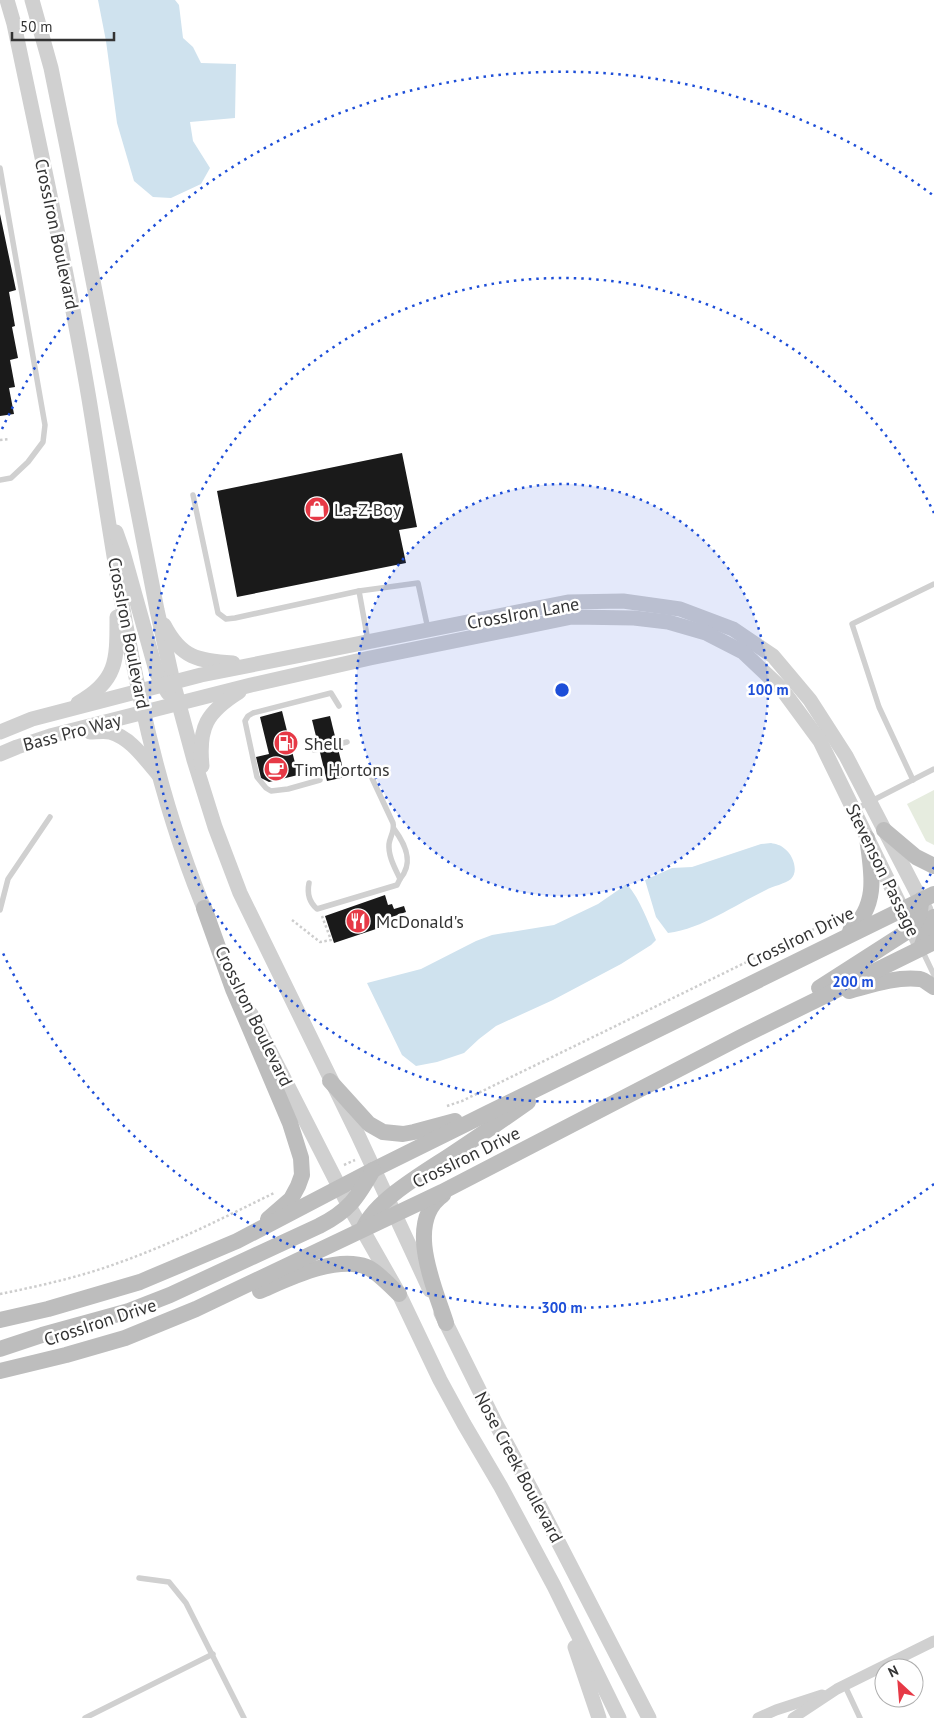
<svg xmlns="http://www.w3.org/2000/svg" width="934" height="1718" viewBox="0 0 934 1718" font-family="'PT Sans',sans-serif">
	<rect width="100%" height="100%" fill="#fff"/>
	<!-- green -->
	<polygon fill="#e6ecdf" points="934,790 934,845 926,841 907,804"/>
	<!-- water -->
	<g fill="#cfe2ee">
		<polygon points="98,0 175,0 179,5 183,38 193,47 201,63 236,64 235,118 190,122 193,141 210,168 201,184 171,198 153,197 134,181 117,123 106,41"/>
		<path d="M 771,843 C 776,844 781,845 785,849 C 793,855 799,871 791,879 C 785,884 773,886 766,890 C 734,905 704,928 668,933 L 656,917 L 645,880 L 672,868 L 692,867 L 761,844 Z"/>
		<path d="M 627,884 C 641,901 647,920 656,940 L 651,945 L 621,964 L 553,1000 L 496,1026 L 479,1039 L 464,1053 L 437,1062 L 416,1066 L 402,1055 L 367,983 L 421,969 L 476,941 L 492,935 L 554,925 L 598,904 Z"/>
	</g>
	<!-- building -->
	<g fill="#1a1a1a">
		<polygon points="0,214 16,290 9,292 15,326 12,327 18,358 10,360 15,387 9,388 14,414 0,416"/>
		<polygon points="402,453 417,527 399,530 406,563 237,597 217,491"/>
		<polygon points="282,711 298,775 269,782 261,778 256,757 269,754 260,717"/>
		<polygon points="330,716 345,777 327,781 312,720"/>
		<polygon points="385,895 388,905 392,904 394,909 404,906 406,912 389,918 391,924 334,943 325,916"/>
	</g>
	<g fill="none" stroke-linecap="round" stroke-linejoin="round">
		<!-- path -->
		<g stroke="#cdcdcd" stroke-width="2.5" stroke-dasharray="2.5 2.5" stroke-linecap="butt">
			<polyline points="0,440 10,439"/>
			<polyline points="292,920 320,942 331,940 322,916"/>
			<polyline points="447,1106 462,1101 845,914"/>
			<polyline points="344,1165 355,1160"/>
			<path d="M 0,1294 C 39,1286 80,1277 118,1263 C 172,1244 223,1218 274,1193"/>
		</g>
		<!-- service -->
		<g stroke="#d0d0d0" stroke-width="5.5">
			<polyline points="0,168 45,425 43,442 28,462 11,478 0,480"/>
			<polyline points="193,495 218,613 226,619 235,618 359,591 418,583 428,629"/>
			<polyline points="359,591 368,641"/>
			<polyline points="314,750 347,742"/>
			<polyline points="320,780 288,789 271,791 266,788 257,777 245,721 248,716 253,713 331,693 339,706"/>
			<polyline points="913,780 879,707 852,624 934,584"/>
			<polyline points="854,810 934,769"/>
			<path d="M 394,829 C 406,845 414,863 400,879"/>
			<path d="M 309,883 C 307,893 309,902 317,909 L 397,885 L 400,879 C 395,868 388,856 389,844 C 390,836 395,831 393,823 L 371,776"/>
			<polyline points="0,910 8,879 50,817"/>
			<polyline points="922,950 934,975"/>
			<polyline points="139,1578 169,1582 186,1603 244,1718"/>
			<polyline points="845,1686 860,1718"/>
			<polyline points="85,1718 213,1654"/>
		</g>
		<!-- minor -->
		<g stroke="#d0d0d0" stroke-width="11">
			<polyline points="758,1718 776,1710 822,1695"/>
			<polyline points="793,1718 837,1689 934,1641"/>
		</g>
		<!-- tertiary -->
		<g stroke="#d0d0d0" stroke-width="15">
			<path d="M 7,0 L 14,24 C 40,149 68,274 89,399 C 118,575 138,755 209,920"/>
			<polyline points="32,0 51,68 67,147 157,610 173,682 194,760 215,827 240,893 358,1135 430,1290"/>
			<polyline points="116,532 123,552 157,674 168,693"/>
			<path d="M 164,625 C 181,658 198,661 233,663"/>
			<path d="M 78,703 C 118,681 117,659 117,617"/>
			<polyline points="0,732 32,719 201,675 568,602 623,601 680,609 733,629 773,656 810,700 846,756 926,910"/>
			<path d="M 90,732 C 96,732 104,731 110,732 C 131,738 144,758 158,774"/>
			<polyline points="0,754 17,747 50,736 251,685 370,658 572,617 634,618 668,622 706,633 743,652 781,688 820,741 921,948"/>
			<path d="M 202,766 C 198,727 207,712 239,692"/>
			<polyline points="251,1014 349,1206 399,1294 440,1380 464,1424 501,1487 554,1586 619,1718"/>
			<polyline points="441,1313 496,1424 532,1491 649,1718"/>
			<polyline points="575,1647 599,1718"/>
		</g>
		<!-- secondary -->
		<g stroke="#bdbdbd" stroke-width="16">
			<polyline points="884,830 916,857 934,866"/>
			<polyline points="204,908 233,989 290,1123 301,1158 302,1175 298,1186 291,1199 268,1219"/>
			<path d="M 850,931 C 879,905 872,873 867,838"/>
			<polyline points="921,948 931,919 934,917"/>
			<path d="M 819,988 L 911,929 C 918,919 921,912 921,900"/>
			<path d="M 849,991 C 871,985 897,976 920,979 C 925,980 930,985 934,987"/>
			<polyline points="330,1081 369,1124 383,1132 403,1134 414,1132 455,1121"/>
			<path d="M 443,1195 C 404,1222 435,1288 446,1323"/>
			<path d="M 364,1227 C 378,1198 427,1171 455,1152 C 479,1136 504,1119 528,1102"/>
			<path d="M 260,1291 C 288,1279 335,1255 367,1267 C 379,1273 389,1285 399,1294"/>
			<polyline points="0,1320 48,1309 140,1282 237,1241 373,1170 488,1113 934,894"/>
			<path d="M 0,1349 L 42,1335 L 129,1311 L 170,1295 L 319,1226 C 349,1211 357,1198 373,1170"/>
			<polyline points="0,1371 66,1355 125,1338 196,1309 442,1192 741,1037 934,942"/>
		</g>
	</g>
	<!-- distance rings -->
	<circle cx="562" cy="690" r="206" fill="#1d4ed8" fill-opacity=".12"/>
	<g fill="none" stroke="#1d4ed8" stroke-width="2.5" stroke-dasharray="2.5 5">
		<circle cx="562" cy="690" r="206"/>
		<path d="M934 867A412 412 0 1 1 934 513"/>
		<path d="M934 1184A618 618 0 0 1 2 951M2 429A618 618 0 0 1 934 196"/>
	</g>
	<!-- icons -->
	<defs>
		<symbol id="shop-disc" viewBox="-11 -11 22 22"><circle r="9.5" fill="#e63946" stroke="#fff"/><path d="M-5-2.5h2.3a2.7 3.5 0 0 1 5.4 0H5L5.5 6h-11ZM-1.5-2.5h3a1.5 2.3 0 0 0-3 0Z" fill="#fff"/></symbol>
		<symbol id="fuel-disc" viewBox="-11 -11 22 22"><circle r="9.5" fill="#e63946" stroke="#fff"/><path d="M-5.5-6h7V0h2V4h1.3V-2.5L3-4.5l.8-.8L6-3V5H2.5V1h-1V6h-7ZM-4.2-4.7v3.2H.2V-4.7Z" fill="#fff"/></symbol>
		<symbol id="cafe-disc" viewBox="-11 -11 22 22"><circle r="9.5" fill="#e63946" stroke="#fff"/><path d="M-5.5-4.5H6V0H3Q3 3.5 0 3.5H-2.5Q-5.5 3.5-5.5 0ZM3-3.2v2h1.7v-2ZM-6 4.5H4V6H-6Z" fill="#fff"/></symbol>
		<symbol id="restaurant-disc" viewBox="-11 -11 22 22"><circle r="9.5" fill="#e63946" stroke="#fff"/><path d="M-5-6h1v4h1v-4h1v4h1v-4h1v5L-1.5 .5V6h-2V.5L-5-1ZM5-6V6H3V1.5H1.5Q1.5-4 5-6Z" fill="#fff"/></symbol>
	</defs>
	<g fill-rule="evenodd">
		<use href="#shop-disc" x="303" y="495" width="28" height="28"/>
		<use href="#fuel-disc" x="272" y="729" width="28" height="28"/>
		<use href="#cafe-disc" x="262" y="755" width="28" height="28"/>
		<use href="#restaurant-disc" x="344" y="907" width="28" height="28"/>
	</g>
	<g text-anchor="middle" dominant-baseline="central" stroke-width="5" stroke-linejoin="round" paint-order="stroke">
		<!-- street labels -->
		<g font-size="18" fill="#333" stroke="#fff">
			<text transform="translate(57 234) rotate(78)">CrossIron Boulevard</text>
			<text transform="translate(523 613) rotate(-10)">CrossIron Lane</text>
			<text transform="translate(129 633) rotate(79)">CrossIron Boulevard</text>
			<text transform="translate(72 732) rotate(-15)">Bass Pro Way</text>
			<text transform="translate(883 870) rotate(64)">Stevenson Passage</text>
			<text transform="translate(800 937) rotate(-26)">CrossIron Drive</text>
			<text transform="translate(254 1016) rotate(64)">CrossIron Boulevard</text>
			<text transform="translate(466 1157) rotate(-26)">CrossIron Drive</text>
			<text transform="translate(100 1322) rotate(-18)">CrossIron Drive</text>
			<text transform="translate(519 1467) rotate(62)">Nose Creek Boulevard</text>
		</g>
		<!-- poi labels -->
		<g font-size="18" fill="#333" stroke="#fff" text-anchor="start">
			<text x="334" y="509">La-Z-Boy</text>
			<text x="304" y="743">Shell</text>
			<text x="294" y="769">Tim Hortons</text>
			<text x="376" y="921">McDonald's</text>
		</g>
	</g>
	<circle cx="562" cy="690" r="8" fill="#1d4ed8" stroke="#fff" stroke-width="2.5"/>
	<g font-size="15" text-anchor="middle" font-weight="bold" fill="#1d4ed8" stroke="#fff" stroke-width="5" stroke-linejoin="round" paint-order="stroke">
		<text x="768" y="695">100 m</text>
		<text x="853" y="987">200 m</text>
		<text x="562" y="1313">300 m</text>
	</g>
	<!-- north arrow -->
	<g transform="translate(899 1683) rotate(334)"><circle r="24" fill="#ffffff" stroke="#adadad"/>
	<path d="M0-4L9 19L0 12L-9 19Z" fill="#e63946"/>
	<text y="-8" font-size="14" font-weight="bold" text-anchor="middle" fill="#333333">N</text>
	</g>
	<!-- scale -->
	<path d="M12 32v8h102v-8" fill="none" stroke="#333333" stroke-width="2.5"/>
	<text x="20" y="32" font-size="15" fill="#333333" stroke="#ffffff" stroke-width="4" paint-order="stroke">50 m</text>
</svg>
